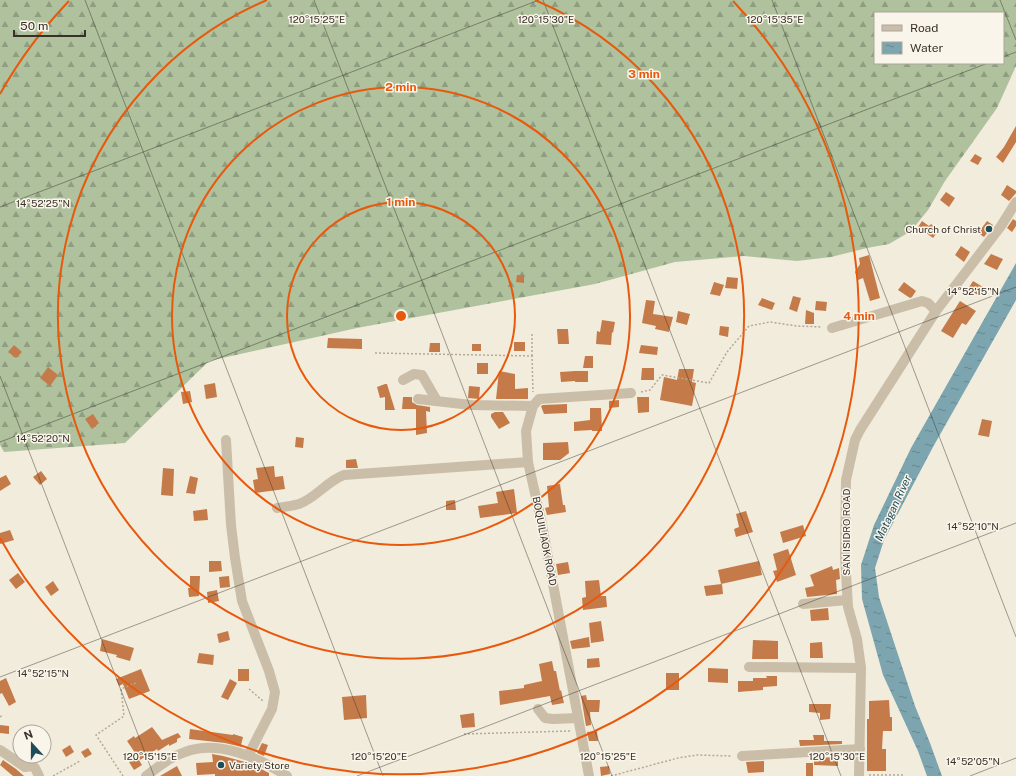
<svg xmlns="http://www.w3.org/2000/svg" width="1016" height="776" viewBox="0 0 1016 776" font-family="'Public Sans',sans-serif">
	<defs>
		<pattern id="forest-firs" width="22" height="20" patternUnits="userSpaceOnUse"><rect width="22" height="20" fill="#afc19d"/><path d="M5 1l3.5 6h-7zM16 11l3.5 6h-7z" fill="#8f9d80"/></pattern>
		<pattern id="water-ripples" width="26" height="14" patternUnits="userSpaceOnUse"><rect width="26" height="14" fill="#7ca5af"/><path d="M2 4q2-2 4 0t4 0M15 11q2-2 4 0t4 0" fill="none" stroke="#67878e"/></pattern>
	</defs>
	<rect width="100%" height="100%" fill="#f2ecdd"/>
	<!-- forest -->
	<path fill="url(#forest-firs)" fill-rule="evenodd" d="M 0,0 L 1016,0 L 1016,66 L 997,108 L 945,181 L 928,210 L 911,231 L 889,244 L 867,248 L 831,257 L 797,261 L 744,256 L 675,262 L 595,284 L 357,328 L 209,361 L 125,443 L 4,452 L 0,445 ZM 875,13 L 1003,13 L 1003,63 L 875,63 Z"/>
	<!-- water -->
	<polygon fill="url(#water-ripples)" points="1016,263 1016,300 933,447 884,540 875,568 879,597 915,706 930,743 942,776 927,776 918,751 883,675 862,599 861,565 874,525 911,448"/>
	<!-- building -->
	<g fill="#c57b49">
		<polygon points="1016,126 1016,142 1003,163 996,157 1004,147"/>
		<polygon points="975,154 982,158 978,165 970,161"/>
		<polygon points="1007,185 1016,191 1016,193 1009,201 1001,195"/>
		<polygon points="946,192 955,198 949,207 940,200"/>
		<polygon points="1013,219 1016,221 1016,226 1012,232 1007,228"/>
		<polygon points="922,221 929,226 931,224 939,230 933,238 918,227"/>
		<polygon points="987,221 993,225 984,237 978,233"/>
		<polygon points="961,246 970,252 964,262 955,255"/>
		<polygon points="991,254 1003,259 997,270 984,264"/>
		<polygon points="869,255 880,298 870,301 863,278 858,280 855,272 860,264 859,258"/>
		<polygon points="517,275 524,275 524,283 516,282"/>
		<polygon points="727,277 738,278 737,289 725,288"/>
		<polygon points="973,281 983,287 978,295 968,289"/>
		<polygon points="714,282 724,285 720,296 710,294"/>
		<polygon points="904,282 916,291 912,297 910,298 898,290"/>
		<polygon points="793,296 801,298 797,312 789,309"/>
		<polygon points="762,298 775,303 772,310 758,305"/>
		<polygon points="646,300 655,301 653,314 673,317 669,332 655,329 656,326 642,323"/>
		<polygon points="816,301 827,302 826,311 815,310"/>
		<polygon points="960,301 976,311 966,325 962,323 953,338 941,331"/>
		<polygon points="806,310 814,313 814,324 805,324"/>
		<polygon points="678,311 690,314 687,325 676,322"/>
		<polygon points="602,320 615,322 613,333 612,332 611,345 596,344 597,331 600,332"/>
		<polygon points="720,326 729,327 728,337 719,335"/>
		<polygon points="557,329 568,329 569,344 558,344"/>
		<polygon points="328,338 362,339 362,349 327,348"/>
		<rect x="514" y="342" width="11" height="9"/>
		<polygon points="430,343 440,343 440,352 429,352"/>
		<rect x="472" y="344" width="9" height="7"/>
		<polygon points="14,345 22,352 16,358 8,352"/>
		<polygon points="641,345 658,347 657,355 639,353"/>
		<polygon points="585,356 593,356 593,368 583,368"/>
		<rect x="477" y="363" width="11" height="11"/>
		<polygon points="48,367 58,375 50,386 40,378"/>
		<polygon points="642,368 654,368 654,380 641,380"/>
		<polygon points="679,369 694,369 692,382 696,383 692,406 660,400 664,377 677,380"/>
		<polygon points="499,371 515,374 515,389 528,388 528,399 496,399"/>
		<polygon points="575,371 588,371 588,382 575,382 575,381 561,382 560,372"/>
		<polygon points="215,383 217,397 206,399 204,385"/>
		<polygon points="385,384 387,384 395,410 385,410 385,397 380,398 377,387"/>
		<polygon points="469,386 480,387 479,399 468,398"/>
		<polygon points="190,391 192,402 183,404 181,392"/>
		<polygon points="403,397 412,397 412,402 417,405 430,407 430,412 426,411 427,433 416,435 416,409 402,409"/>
		<polygon points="637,397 649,397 649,412 638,413"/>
		<polygon points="619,400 619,407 609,408 609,401"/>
		<polygon points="567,404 567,413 544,414 541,406 543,405"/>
		<polygon points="590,408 601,408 602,431 592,431 592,430 574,431 574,422 590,420"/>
		<polygon points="495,412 503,412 510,423 499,429 491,417 491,414"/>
		<polygon points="93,414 99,423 92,429 85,419"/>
		<polygon points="982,419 992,421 989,437 978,435"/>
		<polygon points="296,437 304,438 303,448 295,447"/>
		<polygon points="568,442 569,453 560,460 543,460 543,443"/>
		<polygon points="356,459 358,468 346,468 346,460"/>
		<polygon points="274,466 275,477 283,476 285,489 255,493 253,480 258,479 256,468"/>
		<polygon points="163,468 174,469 173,496 161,495"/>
		<polygon points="41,471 47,479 40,485 33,477"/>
		<polygon points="6,475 11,484 0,491 0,478"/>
		<polygon points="190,476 198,478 195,494 186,493"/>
		<polygon points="560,484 563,505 565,505 566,512 547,515 545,508 549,507 547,486"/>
		<polygon points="514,489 517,513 480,518 478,506 498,503 496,492"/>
		<polygon points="455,500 456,510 446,510 446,501"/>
		<polygon points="207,509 208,520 194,521 193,511"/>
		<polygon points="746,511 753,532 736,537 734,529 739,527 736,514"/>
		<polygon points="803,525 806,536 783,543 780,532"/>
		<polygon points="10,530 14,540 0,544 0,533"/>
		<polygon points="788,549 796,575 777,582 773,571 777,570 773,554"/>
		<polygon points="209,561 221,561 222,571 209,572"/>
		<polygon points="759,561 762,575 721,584 718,570"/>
		<polygon points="568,562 570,573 558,575 556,564"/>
		<polygon points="832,566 833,570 839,568 840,579 836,580 837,594 807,597 805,588 814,586 810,575"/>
		<polygon points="18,573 25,582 16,589 9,580"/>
		<polygon points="190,576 200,576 199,596 189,597 188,588 190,588"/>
		<polygon points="229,576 230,587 220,588 219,577"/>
		<polygon points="599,580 601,596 606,596 607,607 583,610 582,598 586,597 585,581"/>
		<polygon points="53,581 59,590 51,596 45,587"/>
		<polygon points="722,584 723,594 706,596 704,586"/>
		<polygon points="217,590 219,601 208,603 207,592"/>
		<polygon points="828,608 829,620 811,621 810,610"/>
		<polygon points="601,621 604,641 591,643 589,623"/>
		<polygon points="228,631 230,640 219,643 217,634"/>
		<polygon points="589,637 590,647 572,649 570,641"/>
		<polygon points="102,639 134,648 130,661 116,657 117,655 100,651"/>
		<polygon points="753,640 778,641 778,659 752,659"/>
		<polygon points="822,642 823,658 810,658 810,643"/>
		<polygon points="199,653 214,655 213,665 197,663"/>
		<polygon points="599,658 600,667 587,668 587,659"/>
		<polygon points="552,661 554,671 556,671 560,691 561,690 564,703 552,705 550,696 500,705 499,691 524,688 524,685 542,681 539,664"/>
		<polygon points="708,668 728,669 728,683 708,682"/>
		<polygon points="141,669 150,691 129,699 123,684 119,686 116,679"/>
		<rect x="238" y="669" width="11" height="12"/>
		<rect x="666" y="673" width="13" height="17"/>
		<polygon points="766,676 777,676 777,686 763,687 763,690 738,692 738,681 753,681 753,678 767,678"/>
		<polygon points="6,678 16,702 9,706 2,693 0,694 0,681"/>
		<polygon points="230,679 237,683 228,700 221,697"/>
		<polygon points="366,695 367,718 344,720 342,697"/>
		<polygon points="586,695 587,700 600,700 599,712 590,712 591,725 586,726 581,696"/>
		<polygon points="889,700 890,717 892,717 892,731 883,731 882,749 886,749 886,771 867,771 867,719 869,719 869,701"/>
		<polygon points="809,704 831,704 830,719 820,720 820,713 809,712"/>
		<polygon points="474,713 475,727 462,728 460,715"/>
		<polygon points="0,725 9,726 9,734 0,733"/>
		<polygon points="152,727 162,740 178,733 181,737 177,739 177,742 169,746 169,744 158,751 157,749 140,760 127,741 134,736 135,738"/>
		<polygon points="190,729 233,735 233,734 243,737 241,745 242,745 242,747 225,743 189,739"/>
		<polygon points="597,731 598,741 589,741 587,732"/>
		<polygon points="813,735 824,735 824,741 842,741 842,744 800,746 799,740 814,740"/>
		<polygon points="262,743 268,745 264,756 257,753"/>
		<polygon points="70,745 74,752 66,757 62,750"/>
		<polygon points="88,748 92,754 85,758 81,752"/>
		<polygon points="212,754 223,756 249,763 269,773 269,776 215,776 215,774 197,775 196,763 213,762"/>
		<polygon points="137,757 142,765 134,770 129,762"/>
		<polygon points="838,757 838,766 814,765 814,758"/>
		<polygon points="3,760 16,769 24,776 13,776 0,765"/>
		<polygon points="764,761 764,772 748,773 746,762"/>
		<rect x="806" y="763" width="7" height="13"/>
		<polygon points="177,766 182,776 160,776"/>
		<polygon points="609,766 610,774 601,776 600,767"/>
	</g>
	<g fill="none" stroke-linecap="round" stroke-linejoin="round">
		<!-- path -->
		<g stroke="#b6a893" stroke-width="1.5" stroke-dasharray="2 2" stroke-linecap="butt">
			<polyline points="532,334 532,356"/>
			<polyline points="375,353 532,356 533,392"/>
			<polyline points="641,392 650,390 662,375 709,383 727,352 749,326 770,322 797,326 822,327"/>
			<polyline points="249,689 263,701"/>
			<polyline points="0,717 3,715"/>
			<polyline points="464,734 570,731"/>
			<polyline points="869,775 904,775"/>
			<polyline points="53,776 80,761"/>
			<polyline points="123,776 96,735 124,716 121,689 136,683"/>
			<polyline points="611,776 678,758 697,755 732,756"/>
		</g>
		<!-- minor -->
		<g stroke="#cabea9" stroke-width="10">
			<polyline points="832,328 922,301 928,303 936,311"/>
			<polyline points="403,380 414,374 422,375 437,401"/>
			<polyline points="418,399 471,405 533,406"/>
			<polyline points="226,440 231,525 235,558 242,601 269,671 275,692 272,709 248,756"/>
			<path d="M 277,508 C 284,507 292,506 299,504 C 316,498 327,481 344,475 L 528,462"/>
			<polyline points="803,604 847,600"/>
			<polyline points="749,667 861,668"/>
			<polyline points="538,709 545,718 553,719 578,718"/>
			<polyline points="0,750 25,767 32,766 35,768 39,776"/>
			<polyline points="742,756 860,749"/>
			<path d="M 146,776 C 158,767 170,757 185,752 C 218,739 259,758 287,776"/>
			<polyline points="589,776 541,520 528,462 526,431 533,406 539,399 631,393"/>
			<polyline points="859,776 861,668 857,639 848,607 845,556 846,480 855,440 860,430 936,311 1001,226 1016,202"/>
		</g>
	</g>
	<!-- ticks -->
	<path fill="none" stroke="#383029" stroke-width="1" stroke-opacity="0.45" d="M 85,0 L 383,776M 314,0 L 612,776M 543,0 L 841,776M 772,0 L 1016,637M 1000,0 L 1016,40M 1003,57 L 1016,52M 0,207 L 539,0M 0,376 L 154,776M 0,442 L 988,63M 0,677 L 1016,287M 357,776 L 1016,523M 970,776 L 1016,758"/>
	<!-- distance rings -->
	<g fill="none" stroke="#e8590c" stroke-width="2">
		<circle cx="401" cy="316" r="114"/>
		<circle cx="401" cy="316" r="229"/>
		<path d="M535 0A343 343 0 1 1 267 0"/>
		<path d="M0 94A458 458 0 0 1 69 1M733 1A458 458 0 1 1 0 538"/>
	</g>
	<!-- markers -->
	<g fill="#1f4c59" stroke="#faf5ea" stroke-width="1.5">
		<circle cx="989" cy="229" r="4"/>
		<circle cx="221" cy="765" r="4"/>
	</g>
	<g text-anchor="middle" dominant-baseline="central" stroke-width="3" stroke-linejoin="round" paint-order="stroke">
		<!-- poi labels -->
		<g font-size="10" fill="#383029" stroke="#faf5ea" text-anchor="end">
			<text x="981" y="229">Church of Christ</text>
			<text x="229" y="765" text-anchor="start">Variety Store</text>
		</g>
		<!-- street labels -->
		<g font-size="10" fill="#383029" stroke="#faf5ea">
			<text transform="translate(846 532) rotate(-90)">SAN ISIDRO ROAD</text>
			<text transform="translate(545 541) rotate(79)">BOQUILIAOK ROAD</text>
		</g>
		<!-- water labels -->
		<g font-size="11" font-style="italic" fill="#1f4c59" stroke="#faf5ea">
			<text transform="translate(893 508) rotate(-65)">Matagan River</text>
		</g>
	</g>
	<g font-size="10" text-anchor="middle" fill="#383029" stroke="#faf5ea" stroke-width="3" stroke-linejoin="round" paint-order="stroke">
		<text x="317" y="23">120°15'25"E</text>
		<text x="546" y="23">120°15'30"E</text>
		<text x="775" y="23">120°15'35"E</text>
		<text x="43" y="207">14°52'25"N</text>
		<text x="973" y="295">14°52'15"N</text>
		<text x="43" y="442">14°52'20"N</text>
		<text x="973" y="530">14°52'10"N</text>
		<text x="43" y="677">14°52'15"N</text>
		<text x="150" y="760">120°15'15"E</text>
		<text x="379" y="760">120°15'20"E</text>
		<text x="608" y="760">120°15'25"E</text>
		<text x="837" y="760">120°15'30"E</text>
		<text x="973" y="765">14°52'05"N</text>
	</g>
	<circle cx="401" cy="316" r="6" fill="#e8590c" stroke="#faf5ea" stroke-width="2"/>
	<g font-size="12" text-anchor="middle" font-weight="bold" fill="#e8590c" stroke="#faf5ea" stroke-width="3" stroke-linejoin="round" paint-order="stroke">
		<text x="644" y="78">3 min</text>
		<text x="401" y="91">2 min</text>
		<text x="401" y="206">1 min</text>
		<text x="859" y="320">4 min</text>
	</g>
	<!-- legend -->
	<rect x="874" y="12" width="130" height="52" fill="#faf5ea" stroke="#aca69d"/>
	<rect x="882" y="25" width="20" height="6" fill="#cabea9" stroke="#aca69d"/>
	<text x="910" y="32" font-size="12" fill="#383029">Road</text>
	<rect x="882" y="42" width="20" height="12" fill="url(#water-ripples)" stroke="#aca69d"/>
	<text x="910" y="52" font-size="12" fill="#383029">Water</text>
	<!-- north arrow -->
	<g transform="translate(32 744) rotate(339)"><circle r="19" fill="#faf5ea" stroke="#aca69d"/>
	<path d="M0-3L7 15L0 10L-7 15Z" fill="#1f4c59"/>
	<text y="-6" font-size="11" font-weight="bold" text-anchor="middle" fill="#383029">N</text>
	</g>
	<!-- scale -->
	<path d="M14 30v6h71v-6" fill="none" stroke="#383029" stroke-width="2"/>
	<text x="20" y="30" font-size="12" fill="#383029" stroke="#faf5ea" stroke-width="3" paint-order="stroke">50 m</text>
</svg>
